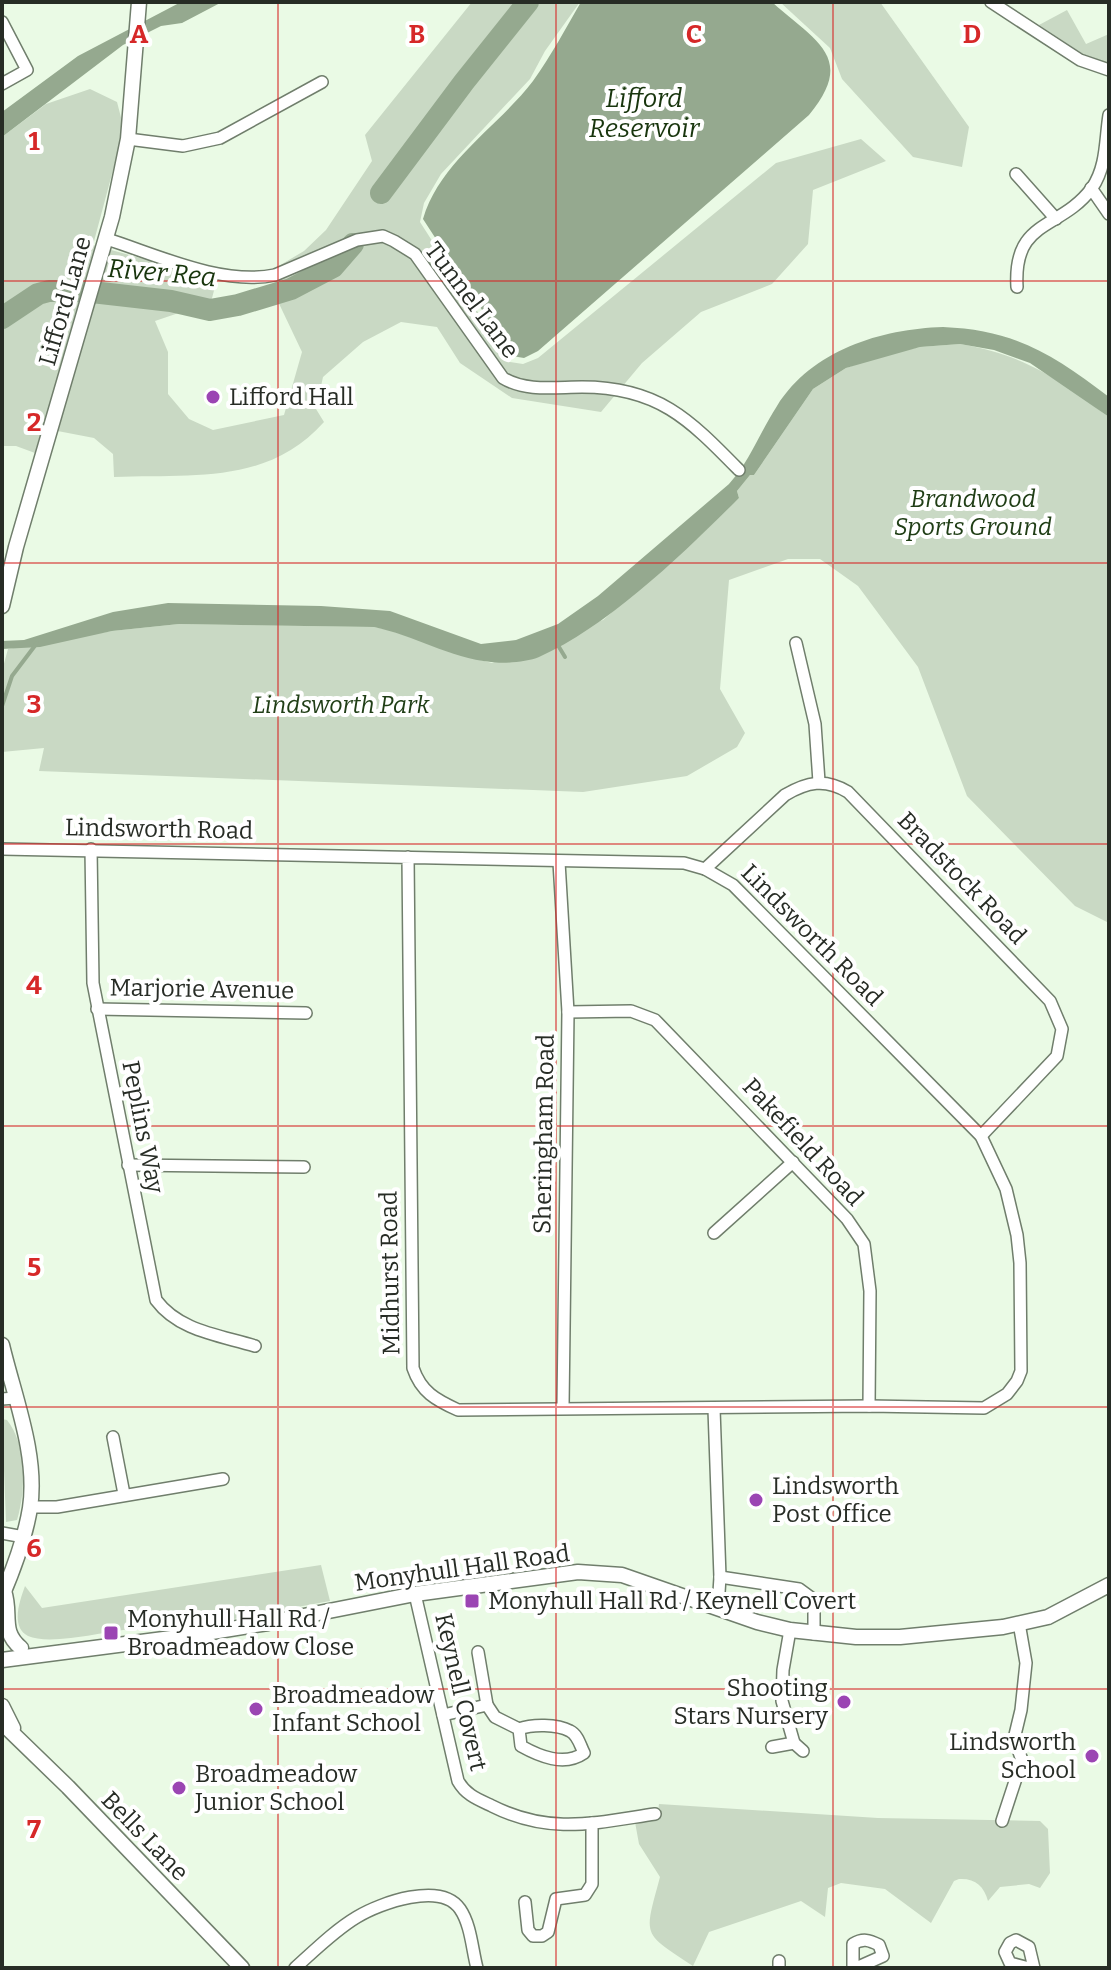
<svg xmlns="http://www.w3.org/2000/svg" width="1111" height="1970" viewBox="0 0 1111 1970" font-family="Bitter,serif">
	<rect width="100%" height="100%" fill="#eafae5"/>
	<!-- green -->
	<g fill="#c9d9c4">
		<path d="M 472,2 L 580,2 L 545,51 L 530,79 L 441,174 L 424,203 L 420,222 L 510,362 L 523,364 L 538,358 L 776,163 L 861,139 L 886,161 L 813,190 L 808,244 L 772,284 L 701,312 L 642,363 L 601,412 L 512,398 L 460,363 L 437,327 L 401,322 L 363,342 L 323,377 L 316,409 L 324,422 C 268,485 192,474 114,477 L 113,454 L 94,438 L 42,428 L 35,453 L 16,446 L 2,446 L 2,137 L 46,104 L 90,89 L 117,102 L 124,129 L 93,245 L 217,279 L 211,302 L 155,321 L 168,352 L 168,394 L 189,419 L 213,430 L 284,415 L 302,352 L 273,291 L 277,267 L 304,251 L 326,230 L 372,161 L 365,135 Z"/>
		<polygon points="780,2 880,2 969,127 962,167 913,157 842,79 830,48"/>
		<polygon points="1067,10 1086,44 1109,34 1109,63 1086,56 1039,25"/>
		<path d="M 960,344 C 1028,356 1055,378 1109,417 L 1109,923 L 1075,906 L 967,796 L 918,667 L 858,586 L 820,559 L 788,559 L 729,580 L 720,689 L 745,733 L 737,747 L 687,776 L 583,792 L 39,771 L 44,748 L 2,752 L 2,671 L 8,649 L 112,631 L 179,624 L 374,627 L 401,632 L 450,652 L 492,663 L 603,620 L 701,535 L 739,498 L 737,491 L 750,475 L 754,475 L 813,389 L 846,368 L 886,354 L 920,347 Z"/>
		<path d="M 2,1419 L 7,1420 C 27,1445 26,1490 17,1520 L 6,1522 Z"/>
		<path d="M 321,1565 L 330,1601 C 284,1609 238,1620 192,1625 C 172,1627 151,1626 131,1629 C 107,1631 50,1646 28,1636 C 10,1627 20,1600 25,1586 L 42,1608 Z"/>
		<path d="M 659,1804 L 878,1818 L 1040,1821 L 1048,1829 L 1050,1873 L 1040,1888 L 1029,1884 L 1000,1887 L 988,1901 C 984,1886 975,1878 959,1879 L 954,1881 L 931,1923 L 885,1889 L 841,1883 L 828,1888 L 825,1917 L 801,1901 L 709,1932 L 693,1966 C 641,1932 644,1937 660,1877 L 639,1844 L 635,1822 L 657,1817 Z"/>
	</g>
	<!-- water -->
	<g fill="#95a98f">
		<polygon points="181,2 222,2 182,23 161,26 123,45 2,137 2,112 78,56"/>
		<path d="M 581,2 L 772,2 C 815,41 857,57 809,115 L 538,351 L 524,358 L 512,356 L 423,219 C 440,161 498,127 533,81 C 551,56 566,28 581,2 Z"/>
		<path d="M 943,327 C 1015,330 1053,354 1109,397 L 1109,417 L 1030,363 L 994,350 L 960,344 L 920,347 L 846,368 L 813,389 L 754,475 L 750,475 L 737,491 L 739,498 C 685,552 609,626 539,657 C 527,662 503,664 491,662 C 450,658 413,635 374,627 L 179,624 L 112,631 L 40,647 L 2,649 L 2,641 L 24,640 L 113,612 L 168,603 L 321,606 L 390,611 L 481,644 L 516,640 L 558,624 L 598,596 L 729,484 C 750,461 760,432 777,406 C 812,350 881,329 943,327 Z"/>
	</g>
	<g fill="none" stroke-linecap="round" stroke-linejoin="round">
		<!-- stream -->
		<g stroke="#95a98f" stroke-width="4">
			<polyline points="556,642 565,657"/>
			<polyline points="2,706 12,676 37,643"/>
		</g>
		<!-- river -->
		<g stroke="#95a98f" stroke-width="22">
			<polyline points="381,193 464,82 528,2"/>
			<polyline points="2,318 38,294 49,291 83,291 171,301 210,310 238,305 291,289 333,267 353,244"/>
		</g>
		<defs>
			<g id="minor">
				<polyline points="991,2 1080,60 1109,70"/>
				<polyline points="2,22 27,70 2,84"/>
				<polyline points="128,139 183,146 220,138 322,82"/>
				<polyline points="1016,174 1056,219"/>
				<polyline points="1091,188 1109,214"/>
				<path d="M 107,239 C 157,255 222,286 275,275 L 357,240 L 383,236 L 394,241 L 415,254 L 503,378 C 526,392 556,387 582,387 C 658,387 689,419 739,470"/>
				<path d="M 1017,287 C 1013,218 1060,231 1092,188 C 1107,166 1105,140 1109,115"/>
				<polyline points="796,643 815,724 819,782"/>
				<path d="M 2,849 L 684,863 L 705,869 L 733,885 L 981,1136 L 1006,1189 L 1017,1235 L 1020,1263 L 1021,1371 L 1017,1381 L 1007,1394 L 984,1408 L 869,1406 L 458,1410 C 436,1400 421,1392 413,1368 L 408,857"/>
				<path d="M 91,849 L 93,983 L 156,1300 C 179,1331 219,1335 255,1346"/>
				<polyline points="559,862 568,1012 563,1407"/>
				<path d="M 705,869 L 785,795 C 807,782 825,778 848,792 L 1050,1001 L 1062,1029 L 1057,1056 L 981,1136"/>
				<polyline points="97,1009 306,1013"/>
				<polyline points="568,1012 631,1011 655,1020 847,1219 864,1244 870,1291 869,1406"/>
				<polyline points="128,1165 304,1167"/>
				<polyline points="714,1233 793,1162"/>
				<polyline points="2,1399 15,1398"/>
				<polyline points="714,1409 720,1577 718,1608"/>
				<polyline points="113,1437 124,1494"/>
				<polyline points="30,1507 57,1507 223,1479"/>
				<polyline points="2,1533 24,1537"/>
				<polyline points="720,1577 799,1589 814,1600 814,1634"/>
				<path d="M 415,1594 L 458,1781 C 466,1795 477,1799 492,1806 C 550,1835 594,1823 655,1814"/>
				<polyline points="790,1630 783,1670 782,1701 794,1743"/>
				<polyline points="478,1652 487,1705"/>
				<path d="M 443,1715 L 487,1705 L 495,1717 L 519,1729 L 521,1746 C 539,1756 564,1767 584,1753 C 580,1745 578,1735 570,1731 C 557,1724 532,1724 519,1729"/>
				<polyline points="772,1747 794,1743 803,1751"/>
				<polyline points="1002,1821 1022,1760 1014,1739 1021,1710 1026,1663 1019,1623"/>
				<polyline points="525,1902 528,1930 533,1936 542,1936 548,1932 556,1899 585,1895 592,1884 592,1823"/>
				<polyline points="779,1961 779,1968"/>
				<path d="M 295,1968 C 314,1951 335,1930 357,1917 C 380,1903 441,1881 460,1909 C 471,1925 472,1949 477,1968"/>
				<path d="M 853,1968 L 853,1944 C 863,1938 869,1940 879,1945 L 883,1956 L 856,1968"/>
				<polyline points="1029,1968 1010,1963 1005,1952 1010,1943 1016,1940 1029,1947 1034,1968"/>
			</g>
			<g id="tertiary">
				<polyline points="2,606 16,547 112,217 128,139 139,2"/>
				<path d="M 2,1345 C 14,1396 38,1455 30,1508 C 25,1539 14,1568 2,1596"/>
				<path d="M 4,1591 C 12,1614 0,1631 21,1648"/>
				<polyline points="2,1660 187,1636 268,1623 415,1594 578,1572 622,1575 757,1622 790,1630 856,1637 900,1637 1003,1627 1048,1617 1109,1585"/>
				<polyline points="2,1706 13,1728"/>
				<polyline points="2,1723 68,1787 242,1968"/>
			</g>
		</defs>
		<!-- minor casing -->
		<use href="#minor" stroke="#707e6c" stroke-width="14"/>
		<!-- tertiary casing -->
		<use href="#tertiary" stroke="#707e6c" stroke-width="17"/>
		<!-- minor -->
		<use href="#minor" stroke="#fff" stroke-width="11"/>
		<!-- tertiary -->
		<use href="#tertiary" stroke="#fff" stroke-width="14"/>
	</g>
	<!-- grid -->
	<path fill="none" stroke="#d62828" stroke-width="2" stroke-opacity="0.55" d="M 278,2 L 278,1968M 556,2 L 556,1968M 833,2 L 833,1968M 2,281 L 1109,281M 2,563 L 1109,563M 2,844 L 1109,844M 2,1126 L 1109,1126M 2,1407 L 1109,1407M 2,1689 L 1109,1689"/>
	<!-- markers -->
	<g fill="#9b45b3" stroke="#fff" stroke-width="3">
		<circle cx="213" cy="397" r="8"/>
		<circle cx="756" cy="1500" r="8"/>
		<rect x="464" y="1593" width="16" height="16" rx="4"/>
		<rect x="103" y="1625" width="16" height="16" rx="4"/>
		<circle cx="844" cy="1702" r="8"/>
		<circle cx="256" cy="1709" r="8"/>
		<circle cx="1092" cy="1756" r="8"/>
		<circle cx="179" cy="1788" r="8"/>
	</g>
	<g text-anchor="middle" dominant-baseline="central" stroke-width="8" stroke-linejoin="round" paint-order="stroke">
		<!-- street labels -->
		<g font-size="24" fill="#272c25" stroke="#fff">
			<text transform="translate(472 300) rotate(53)">Tunnel Lane</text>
			<text transform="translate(65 301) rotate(-74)">Lifford Lane</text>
			<text transform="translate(159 829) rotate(1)">Lindsworth Road</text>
			<text transform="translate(962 878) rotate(46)">Bradstock Road</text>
			<text transform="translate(812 935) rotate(45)">Lindsworth Road</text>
			<text transform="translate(202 989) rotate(1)">Marjorie Avenue</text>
			<text transform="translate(143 1127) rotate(79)">Peplins Way</text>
			<text transform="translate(544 1134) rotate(-89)">Sheringham Road</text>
			<text transform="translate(803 1142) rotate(47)">Pakefield Road</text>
			<text transform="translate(390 1273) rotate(-91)">Midhurst Road</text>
			<text transform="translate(462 1568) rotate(-8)">Monyhull Hall Road</text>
			<text transform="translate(461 1692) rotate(77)">Keynell Covert</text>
			<text transform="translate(145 1836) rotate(46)">Bells Lane</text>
		</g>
		<!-- poi labels -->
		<g font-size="24" fill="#272c25" stroke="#fff" text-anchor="start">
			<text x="229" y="397">Lifford Hall</text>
			<text x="772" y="1486">Lindsworth<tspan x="772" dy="28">Post Office</tspan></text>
			<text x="488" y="1601">Monyhull Hall Rd / Keynell Covert</text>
			<text x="127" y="1619">Monyhull Hall Rd /<tspan x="127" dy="28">Broadmeadow Close</tspan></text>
			<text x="828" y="1688" text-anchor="end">Shooting<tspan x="828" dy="28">Stars Nursery</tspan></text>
			<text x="272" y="1695">Broadmeadow<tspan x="272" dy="28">Infant School</tspan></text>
			<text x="1076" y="1742" text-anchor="end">Lindsworth<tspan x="1076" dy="28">School</tspan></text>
			<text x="195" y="1774">Broadmeadow<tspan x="195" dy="28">Junior School</tspan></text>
		</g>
		<!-- park labels -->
		<g font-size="24" font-style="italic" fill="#203e16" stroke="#fff">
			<text x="973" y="499">Brandwood<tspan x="973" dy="28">Sports Ground</tspan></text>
			<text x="341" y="705">Lindsworth Park</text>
		</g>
		<!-- water labels -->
		<g font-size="26" font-style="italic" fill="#18350d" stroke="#fff">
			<text x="644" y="98">Lifford<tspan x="644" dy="30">Reservoir</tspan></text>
			<text transform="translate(162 273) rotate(5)">River Rea</text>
		</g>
	</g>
	<g font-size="26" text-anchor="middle" font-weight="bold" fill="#d62828" stroke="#fff" stroke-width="8" stroke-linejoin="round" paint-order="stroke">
		<text x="139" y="43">A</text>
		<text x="417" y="43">B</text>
		<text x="694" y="43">C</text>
		<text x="972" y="43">D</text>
		<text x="34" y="150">1</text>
		<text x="34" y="431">2</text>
		<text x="34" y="713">3</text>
		<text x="34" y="994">4</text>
		<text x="34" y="1276">5</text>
		<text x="34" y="1557">6</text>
		<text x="34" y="1838">7</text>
	</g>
	<!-- border -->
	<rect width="1111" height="1970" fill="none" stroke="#272c25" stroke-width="8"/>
</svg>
